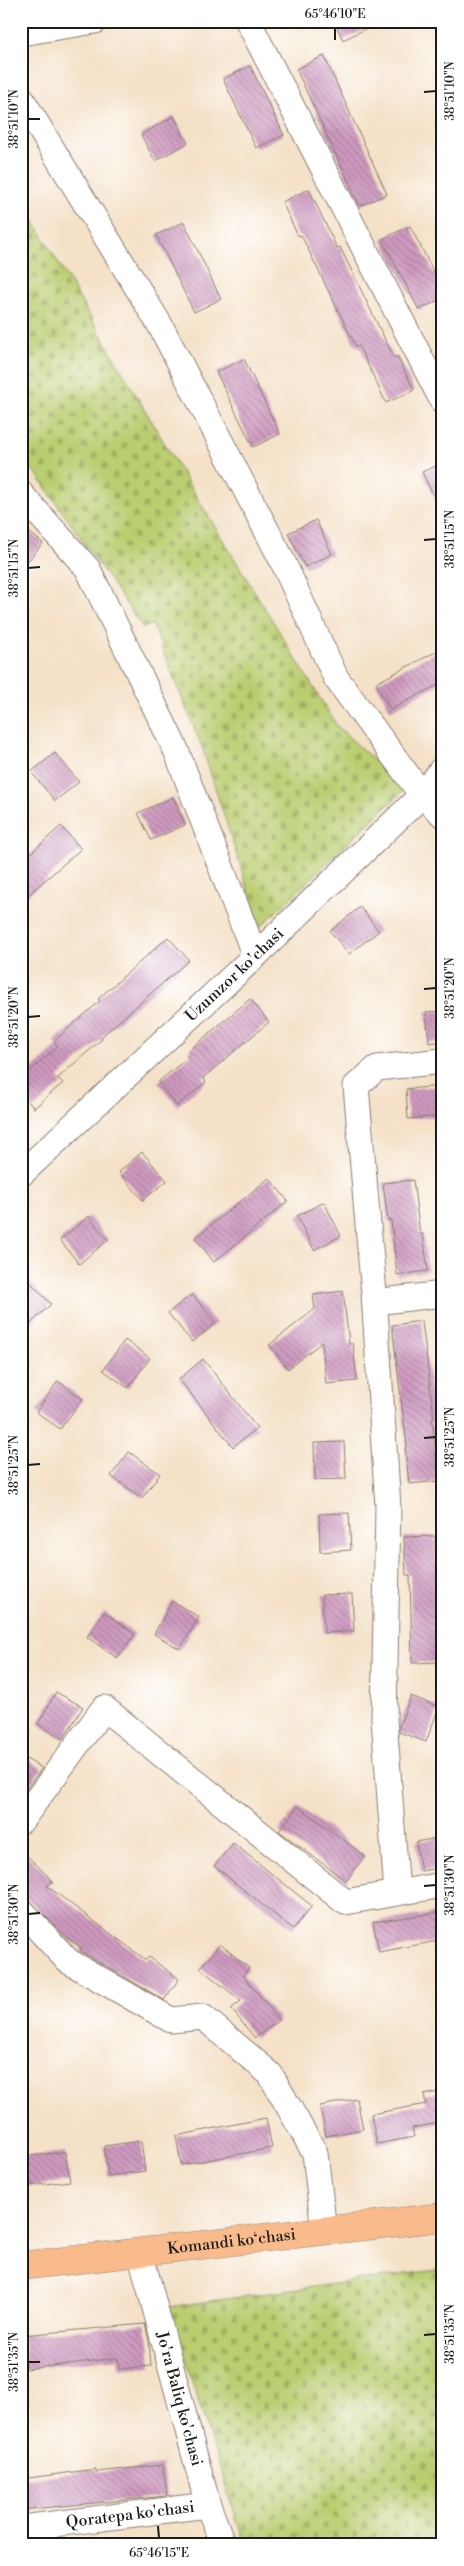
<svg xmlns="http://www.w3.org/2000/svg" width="464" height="2566" viewBox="0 0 464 2566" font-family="'Libre Bodoni',serif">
	<defs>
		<pattern id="cemetery-stones" width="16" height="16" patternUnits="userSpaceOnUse" patternTransform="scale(1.25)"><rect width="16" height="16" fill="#bacd70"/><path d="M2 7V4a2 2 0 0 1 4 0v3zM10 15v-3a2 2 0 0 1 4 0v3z" fill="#9faf60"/></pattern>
		<pattern id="building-back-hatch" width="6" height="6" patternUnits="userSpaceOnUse" patternTransform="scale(1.25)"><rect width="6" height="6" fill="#cf9ac0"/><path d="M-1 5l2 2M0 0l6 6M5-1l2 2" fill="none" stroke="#a77d9b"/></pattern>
	</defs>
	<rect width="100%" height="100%" fill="#fff"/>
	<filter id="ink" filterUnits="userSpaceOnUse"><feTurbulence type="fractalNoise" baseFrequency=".02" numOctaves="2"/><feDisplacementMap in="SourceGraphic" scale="10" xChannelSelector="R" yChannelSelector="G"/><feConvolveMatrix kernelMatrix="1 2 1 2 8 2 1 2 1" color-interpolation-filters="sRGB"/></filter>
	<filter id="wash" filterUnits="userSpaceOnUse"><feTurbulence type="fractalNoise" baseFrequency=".0096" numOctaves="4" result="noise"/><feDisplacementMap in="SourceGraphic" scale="20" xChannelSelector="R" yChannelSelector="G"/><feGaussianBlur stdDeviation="1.12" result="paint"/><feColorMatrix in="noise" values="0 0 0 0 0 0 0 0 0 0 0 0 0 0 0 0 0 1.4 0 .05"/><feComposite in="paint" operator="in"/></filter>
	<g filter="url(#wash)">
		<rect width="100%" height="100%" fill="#f4e1c7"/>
		<!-- cemetery -->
		<g fill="url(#cemetery-stones)" stroke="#6b7446">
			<polygon points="21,199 182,473 337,726 405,789 260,927 202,747 152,624 143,628 37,475 21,458"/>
			<polygon points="443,2269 443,2545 245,2545 168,2307"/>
		</g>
		<g id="blocks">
			<!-- building -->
			<g fill="url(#building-back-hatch)">
				<polygon points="334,21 381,21 343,40"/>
				<polygon points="324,56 387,194 360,206 296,69"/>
				<polygon points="250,66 284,135 256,148 223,79"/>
				<polygon points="174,116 188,143 155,161 141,135"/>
				<polygon points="309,189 337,248 340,247 394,358 397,356 414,390 386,403 359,346 356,347 301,235 298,236 282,202"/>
				<polygon points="184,222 221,299 194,312 156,235"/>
				<polygon points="410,226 443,290 443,298 419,310 382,239"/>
				<polygon points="244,359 280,434 253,447 216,372"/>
				<polygon points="443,463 443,515 422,472"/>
				<polygon points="316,520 332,554 305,567 288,533"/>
				<polygon points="21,526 43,543 21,569"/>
				<polygon points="443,648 443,682 390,710 376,683"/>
				<polygon points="55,753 79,782 55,801 31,772"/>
				<polygon points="173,797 185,825 151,840 138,813"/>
				<polygon points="61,826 81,849 21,901 21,862"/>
				<polygon points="360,907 379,931 349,954 330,931"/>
				<polygon points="168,937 189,960 101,1037 102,1039 58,1078 63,1083 34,1108 21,1093 21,1079 58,1046 54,1041 100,1001 98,999"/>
				<polygon points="250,999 269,1022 203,1078 206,1082 177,1106 158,1082 191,1055 188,1051"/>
				<polygon points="443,1011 443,1041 429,1043 426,1012"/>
				<polygon points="443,1086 443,1116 408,1119 406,1089"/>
				<polygon points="142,1152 167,1181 143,1200 119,1172"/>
				<polygon points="269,1178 288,1201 214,1262 195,1238"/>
				<polygon points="413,1180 420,1234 423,1234 428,1271 397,1275 391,1220 388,1221 383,1183"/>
				<polygon points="324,1202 341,1236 314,1250 297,1216"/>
				<polygon points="89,1216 108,1240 79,1264 60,1240"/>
				<polygon points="30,1282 51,1304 21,1333 21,1291"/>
				<polygon points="343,1291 349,1344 353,1344 357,1381 326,1384 322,1342 288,1369 269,1345 315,1309 313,1295"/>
				<polygon points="192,1294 216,1323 192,1342 168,1313"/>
				<polygon points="422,1321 434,1418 432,1418 439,1481 409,1484 405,1447 407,1446 392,1325"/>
				<polygon points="125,1340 150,1358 128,1388 103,1370"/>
				<polygon points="203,1359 257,1428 233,1447 179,1379"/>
				<polygon points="58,1381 83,1399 60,1429 36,1412"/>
				<polygon points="344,1442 346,1479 315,1480 314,1443"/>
				<polygon points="129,1452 160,1474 142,1498 111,1476"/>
				<polygon points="349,1513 351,1550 320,1552 319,1514"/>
				<polygon points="435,1536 437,1582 441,1582 442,1662 412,1663 410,1575 406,1575 404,1537"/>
				<polygon points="352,1594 354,1631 324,1633 322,1595"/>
				<polygon points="172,1601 199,1617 180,1649 154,1634"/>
				<polygon points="104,1612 135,1634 117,1658 87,1637"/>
				<polygon points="56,1692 83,1707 63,1739 38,1724"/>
				<polygon points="411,1696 439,1707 426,1742 399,1732 399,1726"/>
				<polygon points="21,1756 42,1768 21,1796"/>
				<polygon points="298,1806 365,1856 346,1881 279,1831"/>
				<polygon points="443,1837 443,1867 421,1871 416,1842"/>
				<polygon points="233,1843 312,1906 293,1929 214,1866"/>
				<polygon points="21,1850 53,1881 47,1886 146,1960 149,1957 179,1979 164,2000 80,1951 82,1948 65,1936 21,1892"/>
				<polygon points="443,1912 443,1940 379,1952 373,1922"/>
				<polygon points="220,1944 249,1968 243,1975 279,2020 255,2038 231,2009 241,2001 200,1968"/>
				<polygon points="443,2091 443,2122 412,2128 414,2137 377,2144 371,2114 426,2104 424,2095"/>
				<polygon points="357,2099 363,2129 326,2136 320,2106"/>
				<polygon points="266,2118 272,2148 181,2165 176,2136"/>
				<polygon points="141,2141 145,2171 108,2176 104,2146"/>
				<polygon points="65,2152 70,2181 21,2187 21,2157"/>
				<polygon points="145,2324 149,2341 151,2366 119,2369 118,2358 26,2369 23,2335"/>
				<polygon points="163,2465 167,2496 21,2510 21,2479 96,2469 96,2472"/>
			</g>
		</g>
	</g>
	<g filter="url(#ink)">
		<use href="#blocks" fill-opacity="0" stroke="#887e72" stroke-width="1"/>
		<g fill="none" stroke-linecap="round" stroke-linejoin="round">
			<defs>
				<g id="minor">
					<polyline points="248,21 443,402"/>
					<polyline points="21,33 95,21"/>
					<polyline points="21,98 160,325 282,560 336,678 422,795 443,815"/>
					<polyline points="21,494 88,569 176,750 255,956"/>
					<path id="s1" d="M 21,1174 L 255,956 L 422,795 L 443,768"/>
					<polyline points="375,1302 443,1294"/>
					<polyline points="21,1821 104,1708 345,1902 443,1885"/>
					<polyline points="397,1893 384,1719 388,1507 374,1294 356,1086 377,1068 443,1061"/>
					<polyline points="21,1910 68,1961 171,2020 203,2017 270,2074 315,2153 324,2231"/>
					<path id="s2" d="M 140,2252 L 208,2505 L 223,2545"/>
					<path id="s3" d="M 21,2528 L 208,2505"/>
				</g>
				<g id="major">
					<path id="s4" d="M 21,2266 L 443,2217"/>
				</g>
			</defs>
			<!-- minor casing -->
			<use href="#minor" stroke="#887e72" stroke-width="27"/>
			<!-- major casing -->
			<use href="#major" stroke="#887e72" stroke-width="29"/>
			<!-- minor -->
			<use href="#minor" stroke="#fff" stroke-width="25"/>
			<!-- major -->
			<use href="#major" stroke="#fabb8c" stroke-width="28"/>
		</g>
	</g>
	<!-- ticks -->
	<path fill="none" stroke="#1c1c1c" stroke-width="2" d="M 335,28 L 335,40M 424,92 L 436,91M 28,119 L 40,119M 424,540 L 436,539M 28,568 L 40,567M 424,989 L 436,988M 28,1017 L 40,1016M 424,1438 L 436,1437M 28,1465 L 40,1464M 424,1886 L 436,1885M 28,1914 L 40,1913M 424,2335 L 436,2334M 28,2362 L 40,2362M 158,2526 L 159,2538"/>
	<g text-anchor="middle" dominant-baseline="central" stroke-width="5" stroke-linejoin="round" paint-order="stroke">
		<!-- street labels -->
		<g font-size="16" fill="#1c1c1c" stroke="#fff">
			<text stroke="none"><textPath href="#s1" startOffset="292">Uzumzor ko'chasi</textPath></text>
			<text stroke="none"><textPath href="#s4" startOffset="212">Komandi ko‘chasi</textPath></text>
			<text stroke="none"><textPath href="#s2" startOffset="152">Jo'ra Baliq ko'chasi</textPath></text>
			<text stroke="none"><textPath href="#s3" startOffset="110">Qoratepa ko'chasi</textPath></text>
		</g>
	</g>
	<!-- margin -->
	<rect width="464" height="2566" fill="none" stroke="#fff" stroke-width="55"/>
	<rect x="28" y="28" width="408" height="2510" fill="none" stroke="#1c1c1c" stroke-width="2"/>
	<g font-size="12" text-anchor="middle" fill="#1c1c1c">
		<text x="335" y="18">65°46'10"E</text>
		<text transform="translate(450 91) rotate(-90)" y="4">38°51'10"N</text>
		<text transform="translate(14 119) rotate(-90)" y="4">38°51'10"N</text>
		<text transform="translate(450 539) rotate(-90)" y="4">38°51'15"N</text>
		<text transform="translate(14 568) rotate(-90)" y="4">38°51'15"N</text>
		<text transform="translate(450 988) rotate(-90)" y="4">38°51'20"N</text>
		<text transform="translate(14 1017) rotate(-90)" y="4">38°51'20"N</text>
		<text transform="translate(450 1437) rotate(-90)" y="4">38°51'25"N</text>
		<text transform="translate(14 1465) rotate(-90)" y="4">38°51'25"N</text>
		<text transform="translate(450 1885) rotate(-90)" y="4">38°51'30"N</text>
		<text transform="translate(14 1914) rotate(-90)" y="4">38°51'30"N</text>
		<text transform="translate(450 2334) rotate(-90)" y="4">38°51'35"N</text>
		<text transform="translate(14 2362) rotate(-90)" y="4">38°51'35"N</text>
		<text x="159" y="2557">65°46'15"E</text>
	</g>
</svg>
